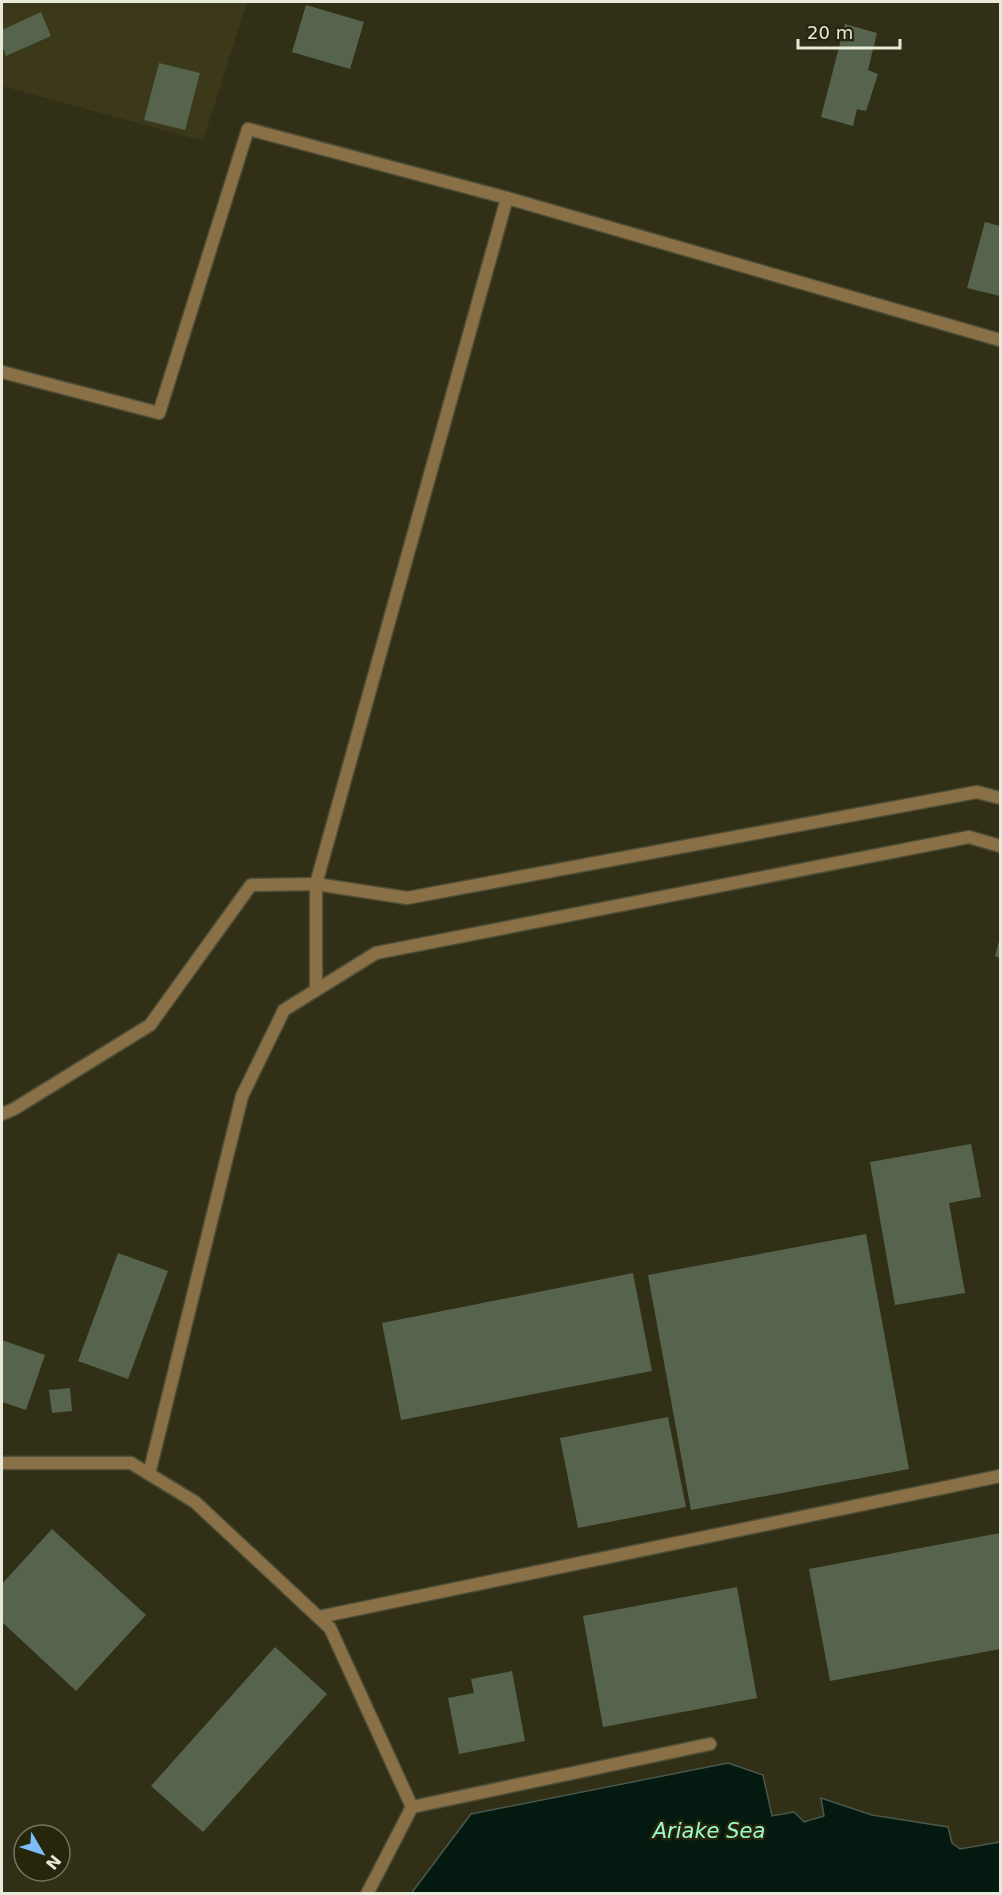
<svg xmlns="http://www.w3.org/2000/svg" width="1002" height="1895" viewBox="0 0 1002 1895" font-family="'DejaVu Sans',sans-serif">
	<rect width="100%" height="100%" fill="#313017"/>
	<!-- built -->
	<polygon fill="#3b3919" points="2,2 247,2 203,141 2,86"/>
	<!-- water -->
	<polygon fill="#04190f" stroke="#49574c" stroke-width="1.5" points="728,1763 763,1775 772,1816 794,1812 804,1822 824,1816 821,1798 872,1815 948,1827 952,1843 960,1849 1000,1842 1000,1893 412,1893 413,1891 471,1814"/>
	<!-- building -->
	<g fill="#56644d">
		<polygon points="306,5 364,22 350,69 292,52"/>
		<polygon points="41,12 51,36 6,56 2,46 2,30"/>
		<polygon points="845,24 877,33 868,70 878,74 866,111 857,109 853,126 821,117"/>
		<polygon points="159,63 200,73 185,130 144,120"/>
		<polygon points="985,222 1000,226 1000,296 967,288"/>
		<polygon points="1000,937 1000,958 995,956"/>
		<polygon points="971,1144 981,1197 949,1203 965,1293 895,1305 870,1162"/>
		<polygon points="866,1234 909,1469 691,1510 648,1275"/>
		<polygon points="118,1253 168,1271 128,1379 78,1361"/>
		<polygon points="633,1273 652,1371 401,1420 382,1323"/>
		<polygon points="2,1340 45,1355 26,1410 2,1402"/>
		<polygon points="70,1388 72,1411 52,1413 49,1390"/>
		<polygon points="668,1417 686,1507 578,1528 560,1438"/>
		<polygon points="52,1529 146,1615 76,1691 2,1622 2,1584"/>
		<polygon points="1000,1533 1000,1649 830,1681 809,1569"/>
		<polygon points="737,1587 757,1698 603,1727 583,1616"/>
		<polygon points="275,1647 327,1694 203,1832 151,1786"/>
		<polygon points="512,1671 525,1741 459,1754 448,1698 474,1693 471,1679"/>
	</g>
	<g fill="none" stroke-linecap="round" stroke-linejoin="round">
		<defs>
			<g id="service">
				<polyline points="2,372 159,413 248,129 507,198 1000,340"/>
				<polyline points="316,990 316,884 507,198"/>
				<polyline points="2,1114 14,1109 150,1025 251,885 316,884 407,898 977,792 1000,798"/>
				<polyline points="149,1474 242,1096 284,1010 376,953 969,837 1000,846"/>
			</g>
			<g id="minor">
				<polyline points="2,1463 131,1463 195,1502 330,1628 412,1807"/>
				<polyline points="319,1617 1000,1476"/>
				<polyline points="412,1807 710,1744"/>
				<polyline points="367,1894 412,1807"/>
			</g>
		</defs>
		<!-- service casing -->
		<use href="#service" stroke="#4e4e36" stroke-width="15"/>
		<!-- minor casing -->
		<use href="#minor" stroke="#4e4e36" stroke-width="15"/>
		<!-- service -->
		<use href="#service" stroke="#8a7047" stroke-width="12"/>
		<!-- minor -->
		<use href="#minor" stroke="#8a7047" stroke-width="12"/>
	</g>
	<g text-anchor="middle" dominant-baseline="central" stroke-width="5" stroke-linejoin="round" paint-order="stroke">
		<!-- water labels -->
		<g font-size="21" font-style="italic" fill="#98fccc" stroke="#27260d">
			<text x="709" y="1831">Ariake Sea</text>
		</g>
	</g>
	<!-- border -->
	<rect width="1002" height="1895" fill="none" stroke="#e9e9da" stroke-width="6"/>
	<!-- north arrow -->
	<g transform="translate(42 1853) rotate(129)"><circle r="28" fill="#27260d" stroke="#75745f" stroke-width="1.5"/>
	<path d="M0-4.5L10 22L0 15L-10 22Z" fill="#7cbef9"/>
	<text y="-9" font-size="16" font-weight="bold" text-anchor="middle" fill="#e9e9da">N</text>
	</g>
	<!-- scale -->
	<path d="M798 39v9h102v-9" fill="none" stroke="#e9e9da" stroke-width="3"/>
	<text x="807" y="39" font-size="18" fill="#e9e9da" stroke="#27260d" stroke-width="4.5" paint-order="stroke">20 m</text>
</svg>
